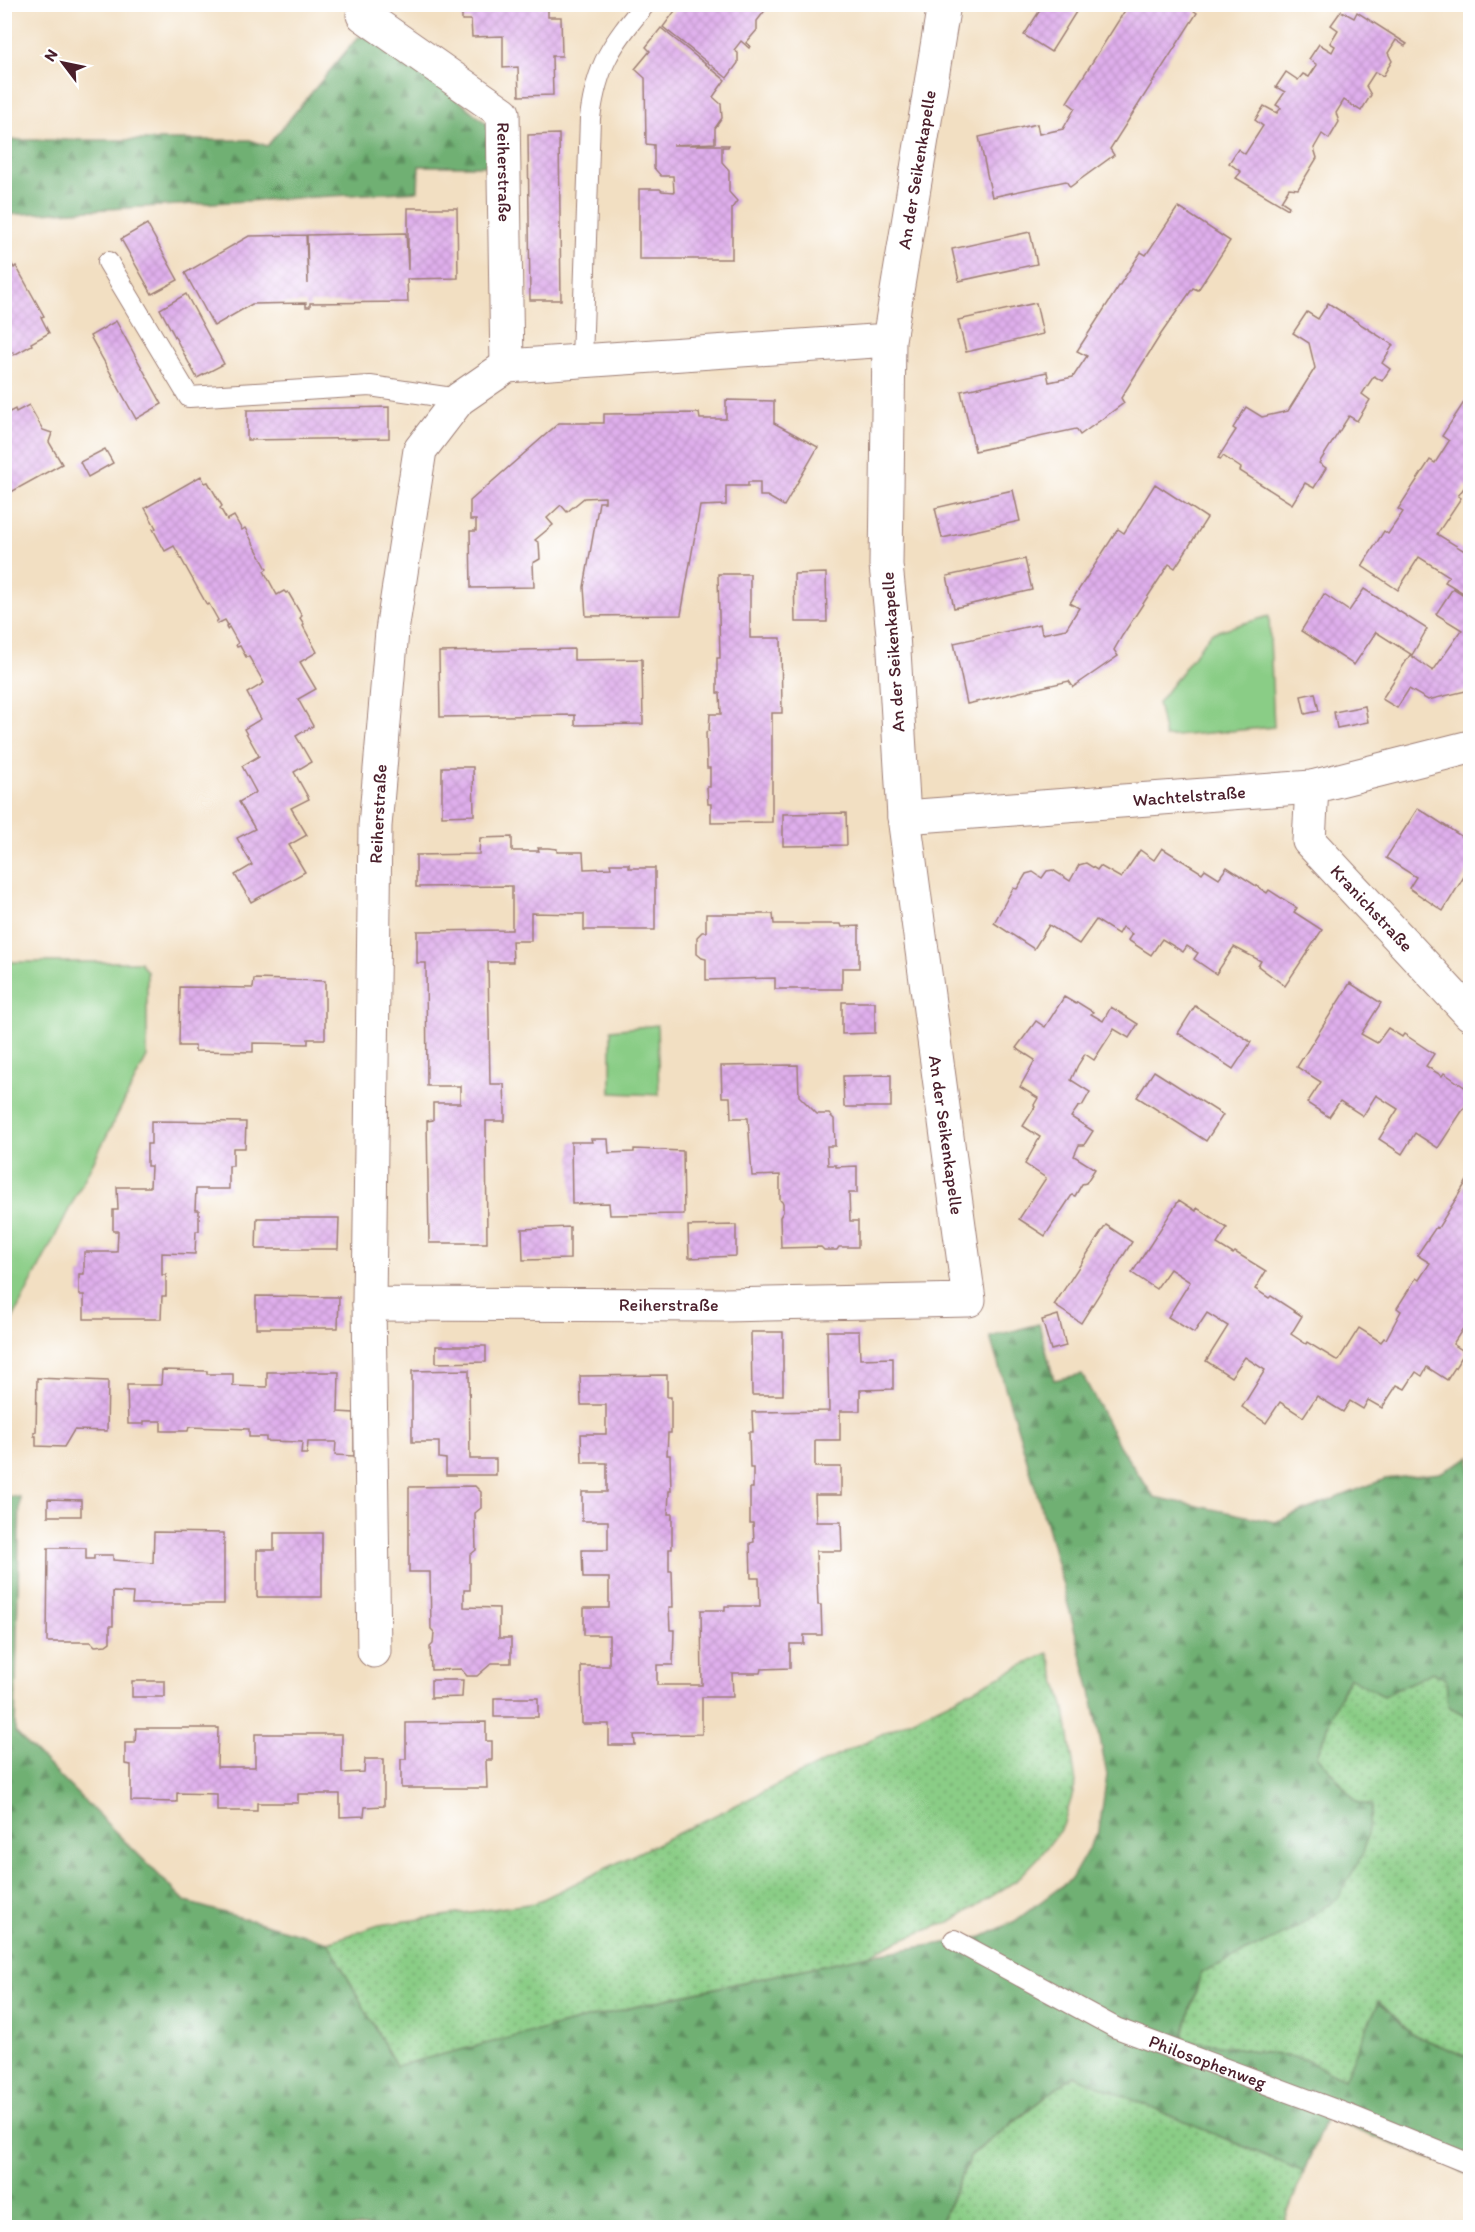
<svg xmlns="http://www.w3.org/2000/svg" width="1475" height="2232" viewBox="0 0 1475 2232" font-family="Itim,sans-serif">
	<defs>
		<pattern id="grass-dots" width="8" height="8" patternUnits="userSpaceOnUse" patternTransform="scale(1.5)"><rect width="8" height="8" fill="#8acd86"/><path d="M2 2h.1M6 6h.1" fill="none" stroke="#73a66e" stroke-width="1.8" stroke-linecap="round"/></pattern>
		<pattern id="forest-firs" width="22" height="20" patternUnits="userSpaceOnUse" patternTransform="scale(1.5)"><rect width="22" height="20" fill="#6fb073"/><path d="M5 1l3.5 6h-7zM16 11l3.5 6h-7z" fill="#5d8f5f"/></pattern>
		<pattern id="building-cross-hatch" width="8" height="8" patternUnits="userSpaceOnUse" patternTransform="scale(1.5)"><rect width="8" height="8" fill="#dfafec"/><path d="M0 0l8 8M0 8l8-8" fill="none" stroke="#c196cb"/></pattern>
	</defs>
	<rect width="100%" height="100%" fill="#fff"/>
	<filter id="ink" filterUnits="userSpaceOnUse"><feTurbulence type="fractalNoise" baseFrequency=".0167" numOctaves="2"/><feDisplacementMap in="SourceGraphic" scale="12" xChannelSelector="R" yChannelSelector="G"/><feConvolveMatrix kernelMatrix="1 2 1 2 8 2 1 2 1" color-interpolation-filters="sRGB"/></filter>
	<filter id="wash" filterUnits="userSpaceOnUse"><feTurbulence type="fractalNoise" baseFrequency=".008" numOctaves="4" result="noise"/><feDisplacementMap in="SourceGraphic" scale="24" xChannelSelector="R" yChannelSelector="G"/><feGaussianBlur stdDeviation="1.35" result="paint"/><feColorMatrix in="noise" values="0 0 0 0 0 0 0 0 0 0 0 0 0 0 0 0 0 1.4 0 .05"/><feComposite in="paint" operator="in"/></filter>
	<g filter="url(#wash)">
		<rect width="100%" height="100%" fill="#f2dfc2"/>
		<!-- grass -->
		<g fill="url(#grass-dots)" stroke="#6a7658" stroke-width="1.5">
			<polygon points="1048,1653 1065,1709 1076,1783 1063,1826 1041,1855 1017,1880 955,1920 902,1939 869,1955 682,1995 396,2066 328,1942 379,1925 535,1903"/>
			<polygon points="1432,1672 1446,1678 1448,1706 1470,1718 1470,2058 1412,2034 1379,2001 1344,2079 1304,2059 1182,2039 1201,1973 1291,1931 1357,1802 1317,1756 1333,1711 1350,1676 1383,1696"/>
			<polygon points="1074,2075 1304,2172 1282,2227 938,2228 971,2156"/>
		</g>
		<!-- forest -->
		<g fill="url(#forest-firs)" stroke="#5c684f" stroke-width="1.5">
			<polygon points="380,35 493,129 493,166 419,166 418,191 5,215 5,140 250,140 267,146 358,37"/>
			<polygon points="1039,1324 1054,1380 1082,1374 1120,1447 1154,1497 1275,1522 1385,1479 1440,1473 1470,1457 1470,1577 1464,1582 1470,1587 1470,1718 1448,1706 1446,1679 1433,1672 1383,1696 1349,1677 1333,1711 1317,1756 1357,1802 1372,1806 1364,1851 1339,1897 1291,1931 1201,1973 1182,2039 1304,2059 1344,2079 1379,2001 1412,2034 1470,2058 1470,2174 1326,2118 1304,2172 1074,2075 971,2155 938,2227 5,2227 4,1496 20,1497 15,1732 186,1902 328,1942 396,2066 683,1995 869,1955 982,1937 1015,1921 1071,1879 1099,1830 1107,1775 1091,1691 1048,1530 990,1337"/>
		</g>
		<!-- park -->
		<g fill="#8acd86" stroke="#6a7658" stroke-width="1.5">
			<polygon points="1269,616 1274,727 1165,737 1158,703 1211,633"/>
			<polygon points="5,962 140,962 147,972 147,1057 5,1334"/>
			<polygon points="657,1025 659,1095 611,1093 611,1030"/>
		</g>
		<g id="blocks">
			<!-- building -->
			<g fill="url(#building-cross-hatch)">
				<polygon points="434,4 548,4 548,17 561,17 562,56 552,56 553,95 519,96 518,67 503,68 503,36 472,37 471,20 462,20 462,11 434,12"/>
				<polygon points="680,4 770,4 757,21 757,30 746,43 750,46 749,48 741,41 734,50 738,53 738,63 727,78 663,27"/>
				<polygon points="1044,4 1081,4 1051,52 1024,35"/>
				<polygon points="1129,4 1184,4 1197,13 1110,149 1114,155 1070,187 1066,181 992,197 979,137 1037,124 1039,134 1063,129 1075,108 1067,102"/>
				<polygon points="1341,11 1354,18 1357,12 1407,44 1405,46 1396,40 1388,53 1392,61 1383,76 1375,72 1366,86 1371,95 1361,111 1344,100 1336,113 1339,122 1329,139 1322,134 1314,148 1317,158 1298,189 1289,188 1281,201 1289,206 1288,209 1236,178 1241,172 1229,163 1238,149 1245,154 1263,126 1255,120 1264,106 1277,113 1281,108 1276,105 1285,92 1276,87 1286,72 1298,80 1303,74 1309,77 1317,65 1309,59 1319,44 1332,52 1335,46 1330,43 1338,30 1331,25"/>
				<polygon points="661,28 725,80 713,97 721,104 722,118 715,128 715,143 673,145 729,145 728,147 722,147 722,162 729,170 729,192 737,201 732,208 732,259 639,259 639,189 660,189 662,191 674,192 673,176 661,176 654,168 654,145 646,144 645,78 635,69 650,51 646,47"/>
				<polygon points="559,134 561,300 530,300 528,135"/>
				<polygon points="1178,207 1230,241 1198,290 1193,288 1161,334 1121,398 1124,403 1080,435 1076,429 975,451 961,391 1047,372 1049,382 1073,377 1087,356 1077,351 1141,252 1146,255"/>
				<polygon points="408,208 457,208 458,278 407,279 408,302 310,303 310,307 306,307 306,303 252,304 214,326 185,273 249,236 306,235 308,284 307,235 406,233 408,270"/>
				<polygon points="147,224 178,280 152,294 121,239"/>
				<polygon points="1030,232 1037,264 959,281 952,249"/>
				<polygon points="4,251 14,268 16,266 44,316 41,317 49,333 31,343 32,345 14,355 13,352 4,357"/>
				<polygon points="186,294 224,364 197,378 160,309"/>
				<polygon points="1036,303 1043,334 966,352 958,320"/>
				<polygon points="1328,303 1393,345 1382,363 1390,369 1382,381 1374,376 1362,394 1370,400 1357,421 1349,416 1319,463 1326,468 1314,488 1305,483 1292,504 1240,471 1241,468 1223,456 1221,459 1218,458 1236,430 1233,428 1246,407 1262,417 1288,411 1315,368 1309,343 1293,333 1307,312 1318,319"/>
				<polygon points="116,321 162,404 136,419 90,336"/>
				<polygon points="1470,393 1470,489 1466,485 1458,496 1461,498 1437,534 1466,552 1470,542 1470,597 1445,582 1449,576 1419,557 1398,590 1362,566 1384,531 1388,534 1403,512 1398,509 1430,460 1435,463 1449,441 1442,436"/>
				<polygon points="726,400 774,401 774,423 818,447 784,506 767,496 760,496 760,482 748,482 748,486 726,486 726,505 700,506 681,615 586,616 584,587 599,502 605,502 605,497 584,498 567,512 561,505 547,518 553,525 535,540 539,543 540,559 533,563 534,587 471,588 470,531 476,531 476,520 470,520 470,501 559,423 604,423 604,414 699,413 700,419 726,419"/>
				<polygon points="29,405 43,430 52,433 49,442 62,464 4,496 4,415 15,409 16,412"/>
				<polygon points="389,407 389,438 247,440 247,410"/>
				<polygon points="105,449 113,463 88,477 80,462"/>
				<polygon points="201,476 205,483 208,482 222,506 220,508 227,520 234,516 242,530 245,528 267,569 264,571 277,595 284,591 286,593 288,592 302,616 300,618 304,624 303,626 317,652 300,662 316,689 298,699 313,726 296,736 311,762 294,772 309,799 291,808 307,835 289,845 305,872 251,902 235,875 252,865 237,838 255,829 239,802 256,792 242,766 259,756 244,729 261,719 247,693 264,683 249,657 246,657 240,646 237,647 236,645 238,643 229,627 227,629 226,626 228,625 225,620 217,624 216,622 218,620 209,604 207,605 174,546 165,551 153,529 156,528 145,508"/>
				<polygon points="1155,484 1207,518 1175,568 1169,564 1122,636 1114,650 1118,656 1073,687 1069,681 967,704 954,643 1040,624 1042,634 1066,629 1079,608 1070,603 1118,529 1124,533"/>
				<polygon points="1013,490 1020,521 942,538 935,508"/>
				<polygon points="1025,559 1032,590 954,608 947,576"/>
				<polygon points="826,573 827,622 795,622 794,574"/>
				<polygon points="718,574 750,574 750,638 781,638 782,713 772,713 772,822 711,823 711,804 708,804 707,787 710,787 710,768 707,768 706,732 709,731 710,714 721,714 720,693 717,693 717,658 720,658"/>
				<polygon points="1453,588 1470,599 1470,690 1428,700 1409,689 1397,708 1382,699 1410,655 1433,671 1462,630 1436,614"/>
				<polygon points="1364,589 1427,629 1412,655 1376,632 1354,665 1301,631 1324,594 1349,611"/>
				<polygon points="574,649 574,660 642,659 643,724 575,725 575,715 440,717 439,652"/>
				<polygon points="1315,693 1319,711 1305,714 1301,696"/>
				<polygon points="1365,706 1368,722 1337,728 1334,712"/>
				<polygon points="442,767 473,767 474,815 442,816"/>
				<polygon points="1418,808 1470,842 1470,867 1443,911 1409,888 1416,877 1386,858"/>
				<polygon points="846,813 847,845 783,846 783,814"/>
				<polygon points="512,837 512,851 539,851 538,848 548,848 557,849 557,852 583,852 584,869 611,868 610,864 629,864 629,868 655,868 655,930 584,930 584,914 531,913 531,941 512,941 513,962 488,962 490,1084 504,1084 505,1110 505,1121 486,1121 487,1243 429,1243 427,1121 433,1120 433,1103 460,1103 460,1086 427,1086 426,963 417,963 417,931 512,930 512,886 416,887 416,855 479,854 480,838"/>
				<polygon points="1162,848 1202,873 1205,869 1219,878 1227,867 1267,893 1269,890 1297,908 1294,912 1322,930 1285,986 1258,966 1261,961 1234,947 1216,974 1194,959 1198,953 1187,946 1183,952 1162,939 1151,955 1128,940 1132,934 1122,927 1118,934 1096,920 1079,944 1049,925 1034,949 994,923 1013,888 1017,889 1026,874 1033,872 1042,878 1047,871 1053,870 1070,881 1079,865 1086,863 1097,870 1100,866 1121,878 1140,850 1154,860"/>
				<polygon points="706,914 773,914 774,924 841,924 842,927 859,926 859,968 842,968 842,989 775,989 775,978 706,980 706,959 702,958 697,954 697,937 702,932 706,932"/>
				<polygon points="254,979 325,981 325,1039 308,1039 308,1044 253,1043 253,1052 195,1051 195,1046 179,1046 180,987 253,988"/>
				<polygon points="1350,983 1381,1003 1361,1034 1377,1043 1388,1028 1402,1037 1404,1034 1434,1054 1426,1066 1442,1076 1444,1073 1470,1091 1470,1099 1438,1148 1415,1133 1402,1154 1379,1139 1398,1109 1376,1095 1363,1116 1340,1101 1329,1117 1307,1103 1321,1082 1297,1067"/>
				<polygon points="1064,997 1076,1004 1077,1002 1093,1012 1091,1014 1103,1021 1111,1007 1138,1024 1129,1038 1114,1029 1094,1060 1085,1054 1078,1065 1071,1080 1090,1092 1082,1106 1078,1107 1071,1117 1093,1131 1084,1145 1079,1145 1074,1156 1095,1169 1086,1183 1082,1184 1075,1196 1072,1195 1045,1236 1019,1219 1046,1178 1025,1164 1040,1137 1023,1126 1035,1107 1034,1105 1038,1098 1020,1087 1035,1060 1016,1048 1036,1021 1045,1027"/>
				<polygon points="842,1002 875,1002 875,1033 842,1034"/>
				<polygon points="1195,1006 1251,1042 1233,1069 1178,1033"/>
				<polygon points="798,1065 799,1096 817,1114 829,1114 834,1119 835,1146 827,1146 828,1165 836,1165 836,1167 857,1166 857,1193 849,1193 850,1221 858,1221 858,1247 839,1247 837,1250 824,1250 821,1247 781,1248 780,1217 783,1212 783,1203 780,1200 780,1175 752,1176 748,1118 731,1118 730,1097 722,1097 721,1066"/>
				<polygon points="1154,1071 1223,1115 1206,1141 1137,1097"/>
				<polygon points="891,1075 891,1107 844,1107 843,1076"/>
				<polygon points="151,1121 246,1122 245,1148 233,1148 233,1166 229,1166 229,1189 196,1189 195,1210 199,1210 199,1231 196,1231 195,1254 162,1253 162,1275 166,1275 166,1296 162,1296 161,1319 84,1319 84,1295 79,1295 79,1274 84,1274 84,1252 117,1252 118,1231 113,1231 113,1210 118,1210 117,1187 150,1187 151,1166 147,1166 147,1144 151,1144"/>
				<polygon points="591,1139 608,1139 609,1153 634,1152 634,1149 683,1151 684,1214 610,1215 609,1203 572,1204 571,1142 592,1142"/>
				<polygon points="1470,1176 1470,1324 1467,1322 1453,1344 1465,1352 1447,1380 1427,1367 1422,1376 1416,1372 1405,1389 1397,1385 1382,1408 1368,1400 1363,1409 1350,1401 1343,1412 1317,1396 1303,1417 1280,1402 1266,1423 1242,1407 1265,1370 1245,1357 1231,1377 1206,1361 1228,1326 1207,1313 1194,1333 1168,1317 1190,1282 1170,1269 1156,1289 1132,1273 1179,1200 1196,1211 1197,1208 1227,1228 1217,1244 1233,1254 1235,1252 1266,1271 1255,1289 1269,1298 1271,1296 1302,1316 1291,1334 1306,1344 1307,1342 1338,1361 1359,1328 1381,1342 1384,1338 1386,1339 1401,1311 1397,1308 1416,1278 1419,1280 1430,1263 1417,1255 1436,1227 1438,1228"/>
				<polygon points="257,1218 339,1218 338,1249 256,1249"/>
				<polygon points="736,1225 736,1256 689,1258 688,1226"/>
				<polygon points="1106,1225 1132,1242 1081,1323 1054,1305"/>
				<polygon points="570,1227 570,1259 523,1260 522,1229"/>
				<polygon points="256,1296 339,1297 338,1328 256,1328"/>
				<polygon points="1058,1315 1066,1346 1051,1350 1042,1320"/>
				<polygon points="827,1331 859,1331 860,1359 893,1358 893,1389 860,1390 860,1411 840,1411 840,1440 815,1440 815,1467 841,1467 841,1495 815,1495 816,1522 841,1522 842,1551 816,1551 818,1605 821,1605 822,1635 804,1635 804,1644 790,1644 790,1668 761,1669 760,1673 732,1673 733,1697 702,1697 702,1734 634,1735 635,1745 609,1745 609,1724 582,1724 581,1666 609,1666 609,1635 584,1635 584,1608 609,1608 609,1578 583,1578 582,1550 608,1550 608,1521 582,1521 582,1492 607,1492 607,1463 582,1463 581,1434 606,1434 606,1405 581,1405 580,1376 667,1375 667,1397 671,1397 671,1433 668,1433 667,1455 670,1455 671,1491 669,1491 668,1514 672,1514 672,1549 669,1549 669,1571 672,1571 673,1607 669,1607 670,1630 674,1630 673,1665 657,1665 657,1685 702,1685 701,1610 725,1610 725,1606 760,1606 759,1578 751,1578 750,1543 754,1542 753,1523 750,1523 750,1488 753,1488 753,1468 750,1468 749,1432 753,1432 752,1412 829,1411"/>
				<polygon points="751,1332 783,1332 783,1395 752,1395"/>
				<polygon points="436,1346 486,1346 486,1362 436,1363"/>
				<polygon points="162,1370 207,1371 207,1374 233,1374 233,1386 267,1387 267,1372 339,1372 338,1412 354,1413 354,1456 335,1455 336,1442 308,1442 307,1454 301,1454 302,1442 266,1441 266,1437 249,1437 249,1429 189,1427 188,1431 161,1431 161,1421 144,1421 144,1424 128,1424 127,1385 161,1385"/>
				<polygon points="469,1370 470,1459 496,1459 496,1475 446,1475 446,1459 439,1458 439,1442 412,1442 412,1371"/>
				<polygon points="37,1378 108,1381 107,1431 74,1430 64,1447 36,1446 36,1436 34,1436 34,1432 36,1432"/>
				<polygon points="475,1486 481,1492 481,1508 475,1513 476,1550 470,1555 470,1590 464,1590 464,1607 499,1608 499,1638 511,1638 511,1663 492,1663 477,1676 467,1676 461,1669 431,1670 430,1647 433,1644 434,1632 431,1629 430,1572 409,1572 409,1487"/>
				<polygon points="48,1499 81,1500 81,1516 48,1516"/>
				<polygon points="154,1532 224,1533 224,1604 132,1604 133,1593 113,1592 113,1626 110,1626 110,1642 106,1645 95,1646 91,1642 47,1642 48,1548 86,1548 86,1559 94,1559 94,1555 113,1555 113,1560 153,1563"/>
				<polygon points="274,1533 322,1533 322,1597 257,1597 257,1550 274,1550"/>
				<polygon points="431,1680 463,1680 462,1697 431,1698"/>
				<rect x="132" y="1681" width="33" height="16"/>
				<rect x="494" y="1698" width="44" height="19"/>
				<polygon points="486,1722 486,1741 492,1741 492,1760 486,1760 487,1788 401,1788 401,1759 406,1759 406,1723"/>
				<polygon points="136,1728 218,1728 217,1767 255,1767 255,1734 342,1734 342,1773 364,1772 365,1759 384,1759 384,1806 365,1807 364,1816 340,1817 340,1794 298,1794 298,1803 257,1803 257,1811 217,1811 217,1794 177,1793 177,1802 131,1801 131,1765 125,1764 125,1743 135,1743"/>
			</g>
		</g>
	</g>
	<g filter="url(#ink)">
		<use href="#blocks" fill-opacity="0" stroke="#9e7f76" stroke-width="1.5"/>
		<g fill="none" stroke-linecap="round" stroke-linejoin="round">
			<defs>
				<g id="service">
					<polyline points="108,262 189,397 370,386 459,399"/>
					<path d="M 582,360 L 590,118 C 597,64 611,46 645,4"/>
					<path id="s1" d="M 954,1940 L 1116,2028 L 1347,2114 L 1470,2164"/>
				</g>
				<g id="minor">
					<path id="s2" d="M 363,15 L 503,113 L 507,366"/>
					<path id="s3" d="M 889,340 L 507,366 L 459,399 L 420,450 L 392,631 L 375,826 L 369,1304 L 724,1305 L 969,1300 L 904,817 L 893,634 L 886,565 L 889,340 L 944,4"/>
					<path id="s4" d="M 1312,787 L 1309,841 L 1470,1014"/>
					<path id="s5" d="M 904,817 L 1312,787 L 1470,747"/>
					<polyline points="369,1304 374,1651"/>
				</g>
			</defs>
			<!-- service casing -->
			<use href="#service" stroke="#9e7f76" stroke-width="22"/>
			<!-- minor casing -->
			<use href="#minor" stroke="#9e7f76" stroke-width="35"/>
			<!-- service -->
			<use href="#service" stroke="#fff" stroke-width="20"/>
			<!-- minor -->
			<use href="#minor" stroke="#fff" stroke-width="33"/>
		</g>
	</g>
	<g text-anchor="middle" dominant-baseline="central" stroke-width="4.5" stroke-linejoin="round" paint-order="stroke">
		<!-- street labels -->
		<g font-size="18" fill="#4a1f2b" stroke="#fff">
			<text stroke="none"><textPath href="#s3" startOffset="3100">An der Seikenkapelle</textPath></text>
			<text stroke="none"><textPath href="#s2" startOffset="230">Reiherstraße</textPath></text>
			<text transform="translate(893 652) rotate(-94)">An der Seikenkapelle</text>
			<text stroke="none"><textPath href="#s5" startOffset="286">Wachtelstraße</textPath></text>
			<text transform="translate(378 814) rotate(-87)">Reiherstraße</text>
			<text stroke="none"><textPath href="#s4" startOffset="146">Kranichstraße</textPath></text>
			<text transform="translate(946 1135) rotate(82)">An der Seikenkapelle</text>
			<text stroke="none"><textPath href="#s3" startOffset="1662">Reiherstraße</textPath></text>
			<text stroke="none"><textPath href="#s1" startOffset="282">Philosophenweg</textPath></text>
		</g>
	</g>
	<!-- margin -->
	<rect width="1475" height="2232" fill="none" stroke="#fff" stroke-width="24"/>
	<!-- north arrow -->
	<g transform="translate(63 63) rotate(302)" stroke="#ffffff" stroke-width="4.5" paint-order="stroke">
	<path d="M0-4.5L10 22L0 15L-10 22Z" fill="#4a1f2b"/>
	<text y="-9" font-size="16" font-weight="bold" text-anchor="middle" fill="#4a1f2b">N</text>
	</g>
</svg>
